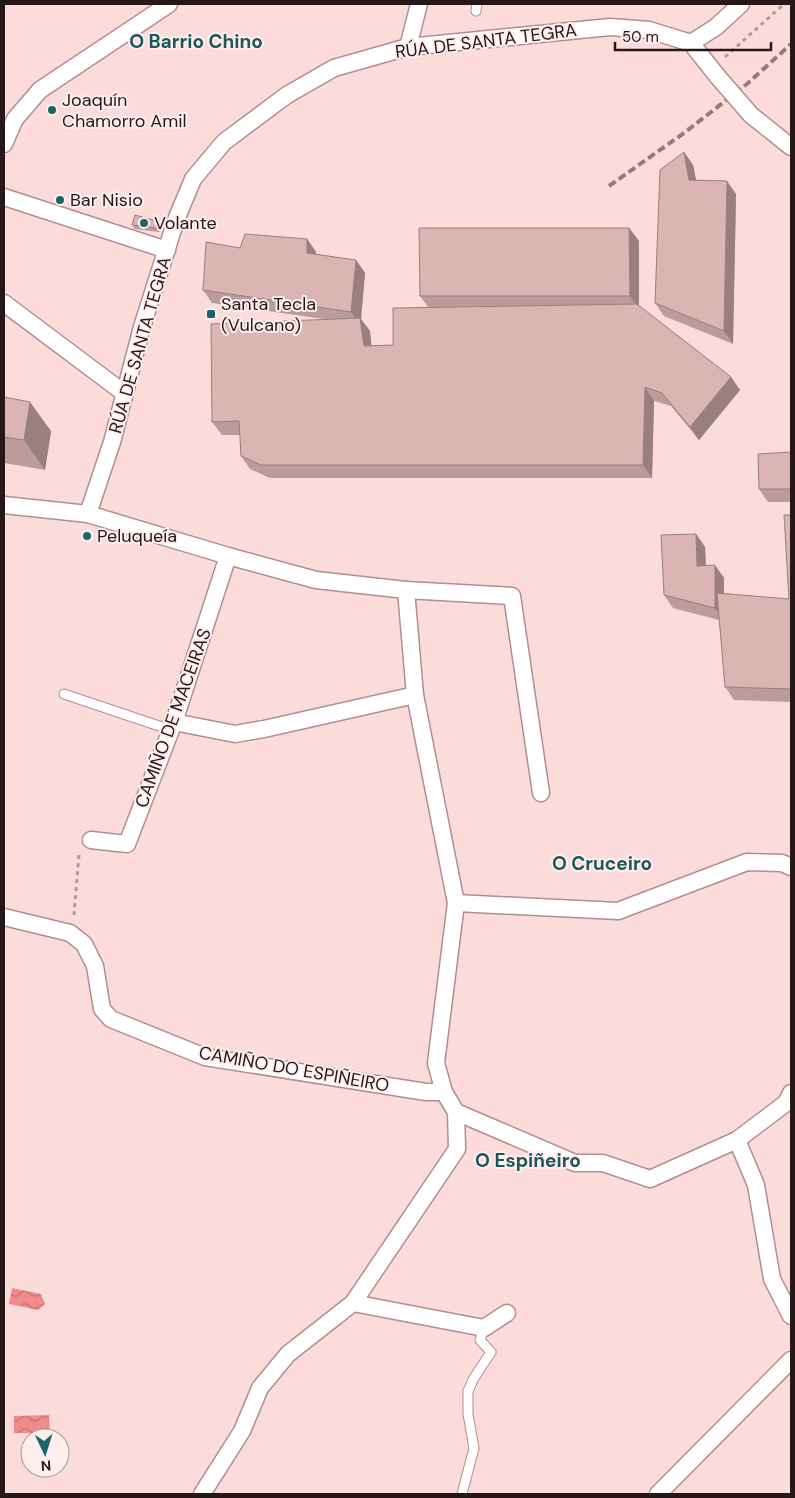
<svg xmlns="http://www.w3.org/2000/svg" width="795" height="1498" viewBox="0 0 795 1498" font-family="'DM Sans',sans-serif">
	<defs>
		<pattern id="water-waves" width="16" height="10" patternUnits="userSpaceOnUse" patternTransform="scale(1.25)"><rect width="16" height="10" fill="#f18b8b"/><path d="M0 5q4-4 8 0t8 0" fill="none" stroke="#c37171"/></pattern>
	</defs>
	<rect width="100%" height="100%" fill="#fcdcdb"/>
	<!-- water -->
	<g fill="url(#water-waves)">
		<polygon points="12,1288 41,1294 45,1304 38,1310 9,1304"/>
		<polygon points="49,1415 50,1433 14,1433 14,1416"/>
	</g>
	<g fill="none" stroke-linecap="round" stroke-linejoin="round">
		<defs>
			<g id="service">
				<polyline points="476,11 477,4"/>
				<polyline points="64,694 171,730"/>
				<polyline points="462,1494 474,1448 468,1414 468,1391 474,1378 491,1352 480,1340 484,1328"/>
			</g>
			<g id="minor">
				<polyline points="691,43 716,27 741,4"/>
				<polyline points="691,43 718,77"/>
				<polyline points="408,47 419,4"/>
				<polyline points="751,115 791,147"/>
				<polyline points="4,144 15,119 40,90 169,4"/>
				<polyline points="4,197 167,250"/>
				<polyline points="4,303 124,393"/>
				<polyline points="4,505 88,514 228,556 316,580 406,590 415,695 456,903 436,1063 444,1092 456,1112 457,1149 353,1303 288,1354 260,1388 242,1431 202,1494"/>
				<polyline points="88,514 112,442 142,327 176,220 193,179 224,142 287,95 334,68 408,47 610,27 649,30 691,43"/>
				<polyline points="406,590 512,596 541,793"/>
				<polyline points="174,722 235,734 264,729 415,695"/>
				<polyline points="91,840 127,844 174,722 228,556"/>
				<polyline points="456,903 618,911 747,862 782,863 791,867"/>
				<polyline points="4,917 70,933 84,944 95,966 102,1009 111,1019 205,1057 426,1092 444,1092"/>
				<polyline points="456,1112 575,1163 603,1163 650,1179 737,1140 786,1103 791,1093"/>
				<polyline points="737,1140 756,1185 772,1279 791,1316"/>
				<polyline points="353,1303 484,1328 507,1313"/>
				<polyline points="658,1494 791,1360"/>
			</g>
		</defs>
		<!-- service casing -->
		<use href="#service" stroke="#b28e8d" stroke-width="11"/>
		<!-- minor casing -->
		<use href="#minor" stroke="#b28e8d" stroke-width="19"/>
		<!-- path -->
		<g stroke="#b39998" stroke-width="3" stroke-dasharray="4 4" stroke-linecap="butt">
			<polyline points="725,57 784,4"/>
			<polyline points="74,915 79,854"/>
		</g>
		<!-- service -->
		<use href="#service" stroke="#fff" stroke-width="9"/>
		<!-- minor -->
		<use href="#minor" stroke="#fff" stroke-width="16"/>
		<!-- rail -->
		<polyline stroke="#937c7b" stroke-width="4" stroke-dasharray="8 4" stroke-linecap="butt" points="609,186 684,133 747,84 791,44"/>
		<defs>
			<polyline id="minor-bridge" points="718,77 751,115"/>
		</defs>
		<!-- minor-bridge casing -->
		<use href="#minor-bridge" stroke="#b28e8d" stroke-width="19" stroke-linecap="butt"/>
		<!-- minor-bridge -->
		<use href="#minor-bridge" stroke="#fff" stroke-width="16"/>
	</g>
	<!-- wall -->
	<g fill="#bc9c9b">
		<polygon points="684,152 693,165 696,181 736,194 733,344 664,316 655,303"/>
		<polygon points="160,222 163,226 159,232 135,229 132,225"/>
		<polygon points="629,228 639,241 639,306 731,377 740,390 699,440 671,406 654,401 652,478 270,478 250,469 241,456 240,435 222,435 212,422 323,319 212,303 203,290 240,248 307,239 316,252 316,254 356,260 365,273 361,319 370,331 371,346 393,345 428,307 420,296"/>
		<polygon points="4,397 51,431 45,470 4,463"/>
		<polygon points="791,452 791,502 768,502 759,489"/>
		<polygon points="791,515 791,702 734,700 725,687 719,620 673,608 664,595 696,534 705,547 706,565 724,578 724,594 789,599"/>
	</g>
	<!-- shaded-wall -->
	<g fill="#997f7e">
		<polygon points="684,152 693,165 699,194 689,180"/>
		<polygon points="727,181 736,194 733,344 724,331"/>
		<polygon points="160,222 163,226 159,232 156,228"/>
		<polygon points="629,228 639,241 639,309 630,296"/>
		<polygon points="307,239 316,252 316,266 307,253"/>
		<polygon points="356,260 365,273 361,319 370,331 373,359 364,346 360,325 351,312"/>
		<polygon points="731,377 740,390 699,440 690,427"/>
		<polygon points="645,387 654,401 652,478 643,465"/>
		<polygon points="30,402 51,431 45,470 24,440"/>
		<polygon points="696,534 705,547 706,579 697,566"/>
		<polygon points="715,565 724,578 724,621 715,608"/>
	</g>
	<!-- building -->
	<g fill="#dbb5b4" stroke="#997f7e">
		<polygon points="684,152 689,180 727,181 724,331 655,303 660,170"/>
		<polygon points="135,215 160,222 156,228 132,225"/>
		<polygon points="419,228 629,228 630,296 420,296"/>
		<polygon points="245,234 307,239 307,253 356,260 351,312 203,290 206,242 240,248"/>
		<polygon points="637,304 731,377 690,427 662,393 645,387 643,465 261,465 241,456 239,421 212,422 211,324 360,318 364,346 393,345 393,308"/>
		<polygon points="4,397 30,402 24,440 4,437"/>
		<polygon points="791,452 791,489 759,489 758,454"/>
		<polygon points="784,515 791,515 791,689 725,687 717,593 789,599"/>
		<polygon points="696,534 697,566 715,565 715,608 664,595 661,535"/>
	</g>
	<!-- markers -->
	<g fill="#18666a" stroke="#feeeed" stroke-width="2">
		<circle cx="52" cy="110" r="5"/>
		<circle cx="60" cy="200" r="5"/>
		<circle cx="144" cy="223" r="5"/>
		<rect x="206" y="309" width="10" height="10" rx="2.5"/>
		<circle cx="87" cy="536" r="5"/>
	</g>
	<g text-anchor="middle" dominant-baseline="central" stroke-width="4" stroke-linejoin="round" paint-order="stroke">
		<!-- street labels -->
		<g font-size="18" fill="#261818" stroke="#feeeed">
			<text transform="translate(486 41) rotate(-7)">RÚA DE SANTA TEGRA</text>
			<text transform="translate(140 345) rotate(-74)">RÚA DE SANTA TEGRA</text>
			<text transform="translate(173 718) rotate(-70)">CAMIÑO DE MACEIRAS</text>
			<text transform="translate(294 1069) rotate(10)">CAMIÑO DO ESPIÑEIRO</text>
		</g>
		<!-- poi labels -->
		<g font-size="18" fill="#261818" stroke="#feeeed" text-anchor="start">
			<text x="62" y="100">Joaquín<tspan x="62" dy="21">Chamorro Amil</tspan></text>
			<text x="70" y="200">Bar Nisio</text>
			<text x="154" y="223">Volante</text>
			<text x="221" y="304">Santa Tecla<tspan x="221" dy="21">(Vulcano)</tspan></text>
			<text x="97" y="536">Peluqueía</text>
		</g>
		<!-- neighbourhood labels -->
		<g font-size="19" font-weight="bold" fill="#1c575a" stroke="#feeeed">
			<text x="196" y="41">O Barrio Chino</text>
			<text x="602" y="863">O Cruceiro</text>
			<text x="528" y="1160">O Espiñeiro</text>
		</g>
	</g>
	<!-- border -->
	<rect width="795" height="1498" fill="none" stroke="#261818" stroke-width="10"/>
	<!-- north arrow -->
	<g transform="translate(45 1453) rotate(176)"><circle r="24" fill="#feeeed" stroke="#a89898"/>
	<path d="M0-4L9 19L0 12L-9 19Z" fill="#18666a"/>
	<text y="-8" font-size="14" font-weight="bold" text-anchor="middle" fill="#261818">N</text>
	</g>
	<!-- scale -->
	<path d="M615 42v8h156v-8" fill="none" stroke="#261818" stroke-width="2.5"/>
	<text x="622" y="42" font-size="15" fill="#261818" stroke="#feeeed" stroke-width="4" paint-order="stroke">50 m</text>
</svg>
